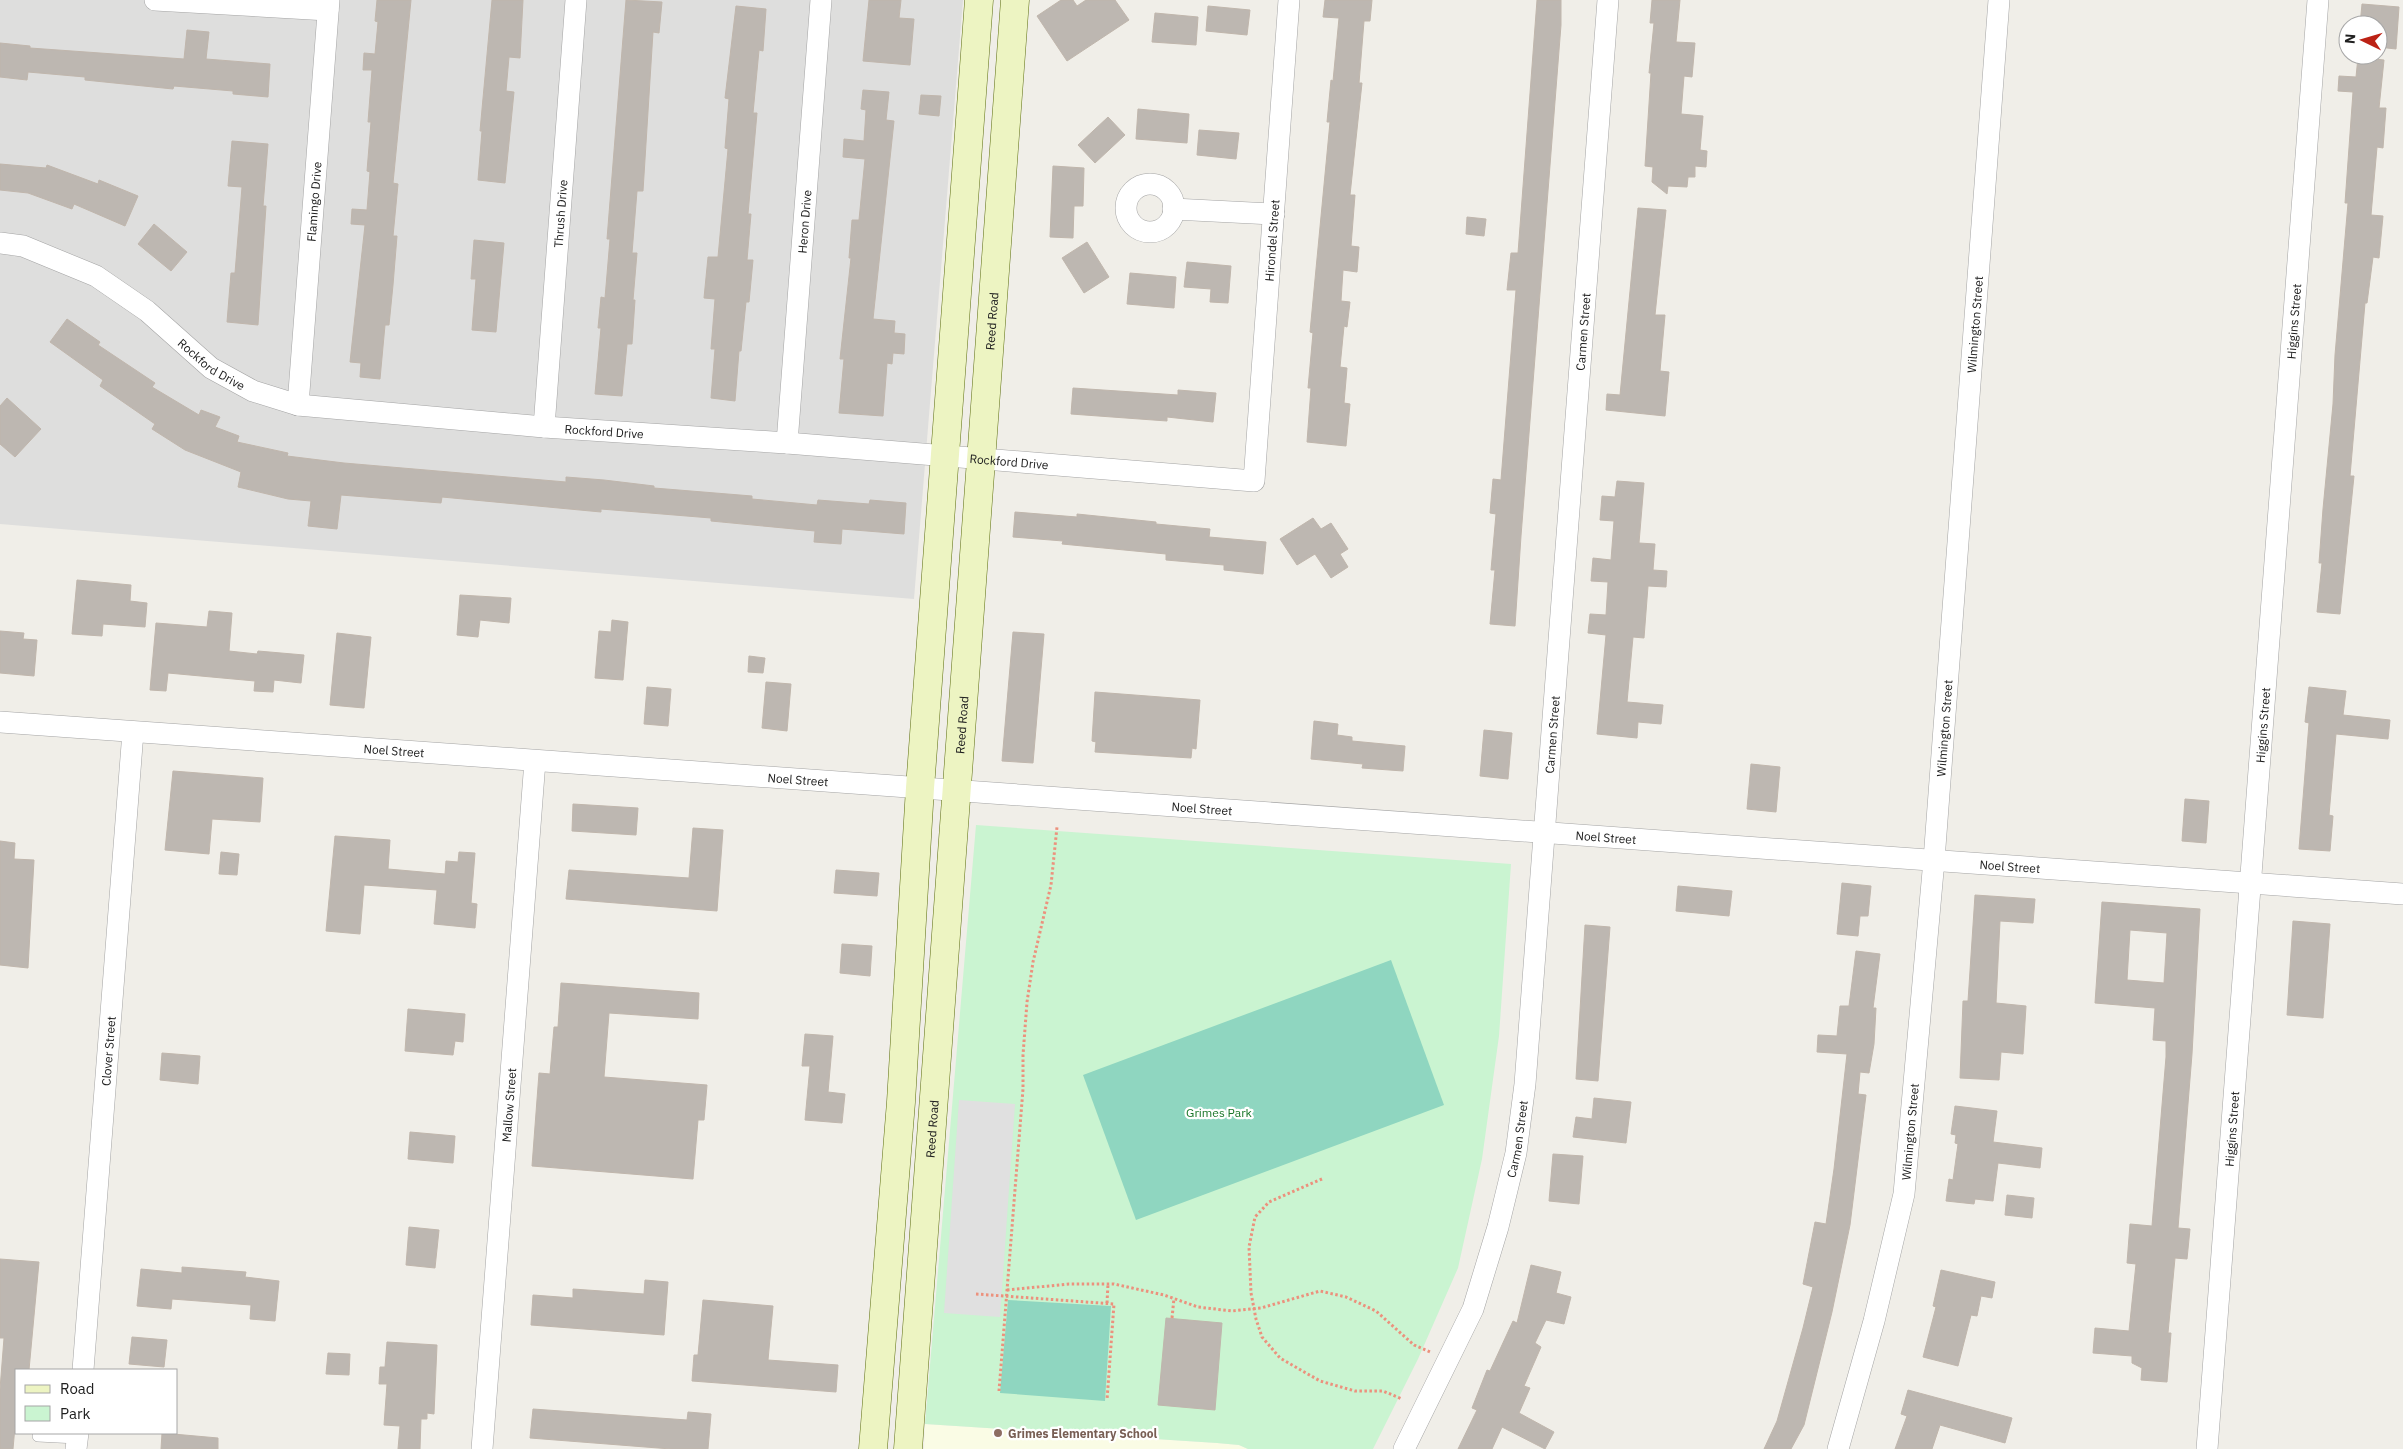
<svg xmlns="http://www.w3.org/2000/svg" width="2403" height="1449" viewBox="0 0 2403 1449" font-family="'IBM Plex Sans',sans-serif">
	<rect width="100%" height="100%" fill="#f0eee8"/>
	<!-- residential -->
	<polygon fill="#dededd" points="0,0 963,0 914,599 0,524"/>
	<!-- education -->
	<polygon fill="#fafce5" points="925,1424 1217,1443 1239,1445 1248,1449 924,1449"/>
	<!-- park -->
	<polygon fill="#caf4d1" points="976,825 1511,864 1499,1036 1482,1159 1458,1268 1418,1359 1373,1449 1248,1449 1239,1445 1217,1443 925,1424"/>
	<!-- pitch -->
	<g fill="#8fd6c0">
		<polygon points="1391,960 1444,1105 1136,1220 1083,1075"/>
		<polygon points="1008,1300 1111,1306 1105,1401 1000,1393"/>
	</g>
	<!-- parking -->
	<polygon fill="#e0e0e0" points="959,1100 1015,1104 1000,1317 944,1313"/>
	<!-- building -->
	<g fill="#bdb7b1" stroke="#c0b6ac" fill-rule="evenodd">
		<polygon points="377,0 411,0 393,183 398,184 393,236 397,236 393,285 389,325 385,325 380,379 360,377 361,363 350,362 365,225 351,224 352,209 367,210 370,172 367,171 371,122 368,122 372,70 363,70 364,53 375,54 378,22 375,21"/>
		<polygon points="492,0 523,0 520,58 509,57 506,91 514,92 505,183 478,180 482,131 480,131"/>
		<polygon points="626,0 662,2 659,33 653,32 643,191 637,191 632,253 637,253 633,300 635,300 632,344 627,344 622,396 595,394 601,328 598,328 601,297 605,298 610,239 607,239"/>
		<polygon points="869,0 901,0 899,18 914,19 910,65 863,61"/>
		<polygon points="1061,0 1073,0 1077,6 1086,0 1115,0 1129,20 1067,61 1037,16"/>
		<polygon points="1325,0 1372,0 1370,21 1364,21 1359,83 1362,83 1350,195 1355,195 1351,246 1359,247 1357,272 1343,270 1341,301 1350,302 1347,327 1344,326 1340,367 1347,368 1344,403 1350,404 1346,446 1307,442 1311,388 1308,388 1313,333 1310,332 1330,122 1327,122 1331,80 1333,81 1339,18 1323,17"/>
		<polygon points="1537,0 1561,0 1561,25 1521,536 1515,626 1490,624 1495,570 1491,570 1496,514 1490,513 1493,479 1501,480 1516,290 1507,290 1511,253 1518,253"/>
		<polygon points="1652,0 1680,0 1676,42 1695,43 1692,77 1684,76 1681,114 1703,116 1700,150 1707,151 1706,167 1695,166 1695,177 1688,177 1687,187 1668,186 1667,194 1652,182 1653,167 1645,166 1651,73 1649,73 1654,23 1650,23"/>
		<polygon points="2362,4 2399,7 2396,49 2378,47 2378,25 2360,25"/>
		<polygon points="736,6 766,9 763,51 759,50 753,113 757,113 748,214 751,214 747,260 753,260 749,302 746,302 741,351 739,351 735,401 711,398 715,349 711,349 715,299 704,298 708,257 718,257 728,149 725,148 729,99 725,98"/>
		<polygon points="1208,6 1250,10 1247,35 1206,31"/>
		<polygon points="1155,13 1198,17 1196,45 1152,42"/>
		<polygon points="187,30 209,32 206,59 270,64 268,97 233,94 233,91 174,86 173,89 85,80 85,77 28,72 27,80 0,77 0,43 30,46 30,48 184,59"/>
		<polygon points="2358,57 2384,60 2379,108 2386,108 2383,148 2377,147 2371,215 2383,216 2379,258 2373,257 2367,303 2365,303 2350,476 2354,476 2340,614 2317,612 2322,563 2319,563 2323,509 2333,404 2335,355 2348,203 2345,203 2353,92 2338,91 2339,76 2356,77"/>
		<polygon points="863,90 889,92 886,120 894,121 873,319 895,321 894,333 905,334 904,354 893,353 892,364 887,363 883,416 839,413 844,359 840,359 851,258 849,258 852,220 859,220 865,159 843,157 844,139 864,141 866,110 861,109"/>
		<polygon points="921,95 941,96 939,116 919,114"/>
		<polygon points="1138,109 1189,114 1187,143 1136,139"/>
		<polygon points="1108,117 1125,135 1095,163 1078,145"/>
		<polygon points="1199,130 1239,133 1236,159 1197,155"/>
		<polygon points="232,141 268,144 263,206 266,206 258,325 227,322 231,273 235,273 242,187 228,186"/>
		<polygon points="0,164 46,168 47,165 98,184 99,180 138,196 125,226 74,204 72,209 28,193 0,190"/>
		<polygon points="1053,166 1084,168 1083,206 1074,206 1073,238 1050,237"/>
		<polygon points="1638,208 1666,210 1655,315 1665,315 1660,371 1669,372 1665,416 1606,410 1607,394 1620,395"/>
		<polygon points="1467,217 1486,219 1484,236 1466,234"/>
		<polygon points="154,224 187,252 171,271 138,244"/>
		<polygon points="474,240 504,243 496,332 472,330 476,279 471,279"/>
		<polygon points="1087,242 1109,277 1084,293 1062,258"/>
		<polygon points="1187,262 1231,266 1228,303 1210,302 1211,289 1184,287"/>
		<polygon points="1130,273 1176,277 1174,308 1127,304"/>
		<polygon points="67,319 100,342 98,345 155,383 152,387 199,415 201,410 220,417 215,427 239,436 237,442 288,453 287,456 344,463 566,482 566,477 604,480 654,486 654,488 752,496 752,499 817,505 818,500 869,504 870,500 906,503 904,534 842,529 841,544 814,542 815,531 711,521 711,518 601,509 601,512 442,497 441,503 341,495 337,529 308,526 311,501 288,499 238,487 241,472 185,450 152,429 155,424 100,386 103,380 50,342"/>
		<polygon points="1073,388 1178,395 1178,390 1216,393 1213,422 1167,417 1167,421 1071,414"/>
		<polygon points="7,398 41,429 15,457 0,444 0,406"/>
		<polygon points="1617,481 1644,483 1639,543 1655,544 1653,570 1667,571 1666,587 1648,586 1644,638 1633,637 1627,702 1663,705 1661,724 1638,722 1637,738 1597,734 1606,635 1588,633 1590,614 1606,615 1608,582 1591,581 1593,558 1611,560 1614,521 1600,520 1602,496 1615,497"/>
		<polygon points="1015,512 1077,517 1077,514 1156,522 1156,524 1210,529 1209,537 1266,542 1263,574 1224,570 1224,565 1166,560 1166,554 1062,544 1063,541 1013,537"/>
		<polygon points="1313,518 1321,529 1331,523 1348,549 1340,554 1348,567 1331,578 1315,554 1297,565 1280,539"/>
		<polygon points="77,580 131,585 130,601 147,603 145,627 103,624 102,636 72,634"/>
		<polygon points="460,595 511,598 509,623 480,620 478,637 457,635"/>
		<polygon points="209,611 232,613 229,651 257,654 258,651 304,655 301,683 274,680 273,692 254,691 255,681 168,673 166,691 150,690 156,623 207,627"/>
		<polygon points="612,620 628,622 623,680 595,678 599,631 611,632"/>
		<polygon points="0,631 24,633 23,639 37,640 34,676 0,673"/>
		<polygon points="1013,632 1044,634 1033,763 1002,761"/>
		<polygon points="337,633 371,637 364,708 330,705"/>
		<polygon points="749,656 765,658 763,673 748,672"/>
		<polygon points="766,682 791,684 787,731 762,728"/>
		<polygon points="647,687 671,689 668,726 644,724"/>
		<polygon points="2309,687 2346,691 2343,715 2390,720 2388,739 2336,734 2329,815 2333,816 2330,851 2299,849 2309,723 2305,722"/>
		<polygon points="1095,692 1200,700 1196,749 1192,748 1191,758 1095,752 1096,742 1092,741"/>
		<polygon points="1314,721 1338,724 1337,735 1352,737 1352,741 1405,746 1403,771 1362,768 1363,764 1311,759"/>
		<polygon points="1484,730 1512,733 1508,779 1480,776"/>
		<polygon points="1751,764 1780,767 1776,812 1747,809"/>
		<polygon points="173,771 263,778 260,822 212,819 209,854 165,850"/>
		<polygon points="2185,799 2209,801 2206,843 2182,841"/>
		<polygon points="573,804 638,808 636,835 572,831"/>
		<polygon points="693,828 723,830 717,911 566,899 569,870 689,878"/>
		<polygon points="335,836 390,840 388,869 445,874 446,861 458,862 459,852 475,853 471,903 477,904 475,928 434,924 437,890 364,885 360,934 326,931"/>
		<polygon points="0,841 15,843 14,859 34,860 28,968 0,965"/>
		<polygon points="221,852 239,854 237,875 219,874"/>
		<polygon points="836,870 879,873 877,896 834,893"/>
		<polygon points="1842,883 1871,886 1868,916 1860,916 1858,936 1837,934"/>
		<polygon points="1678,886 1732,891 1729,916 1676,911"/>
		<polygon points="1975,895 2035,899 2033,923 2000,921 1996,1003 2026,1006 2023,1054 2001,1052 1999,1080 1960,1078 1963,1001 1968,1001"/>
		<path d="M 2102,902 L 2200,909 L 2192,1054 L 2178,1228 L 2190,1229 L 2187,1259 L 2175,1258 L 2168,1333 L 2171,1333 L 2167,1382 L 2141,1380 L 2142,1368 L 2132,1363 L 2132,1356 L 2093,1353 L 2095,1328 L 2129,1331 L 2136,1264 L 2127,1263 L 2130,1224 L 2152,1226 L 2166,1057 L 2166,1041 L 2153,1040 L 2155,1008 L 2095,1003 ZM 2130,930 L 2167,933 L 2164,983 L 2127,980 Z"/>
		<polygon points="2293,921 2330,924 2323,1018 2287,1015"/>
		<polygon points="1585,925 1610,927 1598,1081 1576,1079"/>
		<polygon points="842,944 872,946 870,976 840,973"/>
		<polygon points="1856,951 1880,954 1873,1008 1876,1008 1874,1044 1869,1073 1860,1072 1858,1094 1866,1095 1850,1225 1832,1312 1804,1425 1791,1449 1764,1449 1777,1421 1803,1328 1813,1287 1803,1284 1815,1222 1826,1224 1834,1169 1847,1054 1817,1052 1818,1035 1837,1036 1840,1006 1849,1006"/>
		<polygon points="561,983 699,993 698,1019 609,1013 604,1077 707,1085 704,1120 698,1120 693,1179 532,1166 539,1073 550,1074 554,1027 558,1027"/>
		<polygon points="408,1009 465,1014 463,1042 455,1041 453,1055 405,1051"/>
		<polygon points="805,1034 833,1036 828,1092 845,1094 842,1123 805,1120 810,1066 802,1066"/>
		<polygon points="162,1053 200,1056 198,1084 160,1080"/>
		<polygon points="1594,1098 1631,1102 1626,1143 1573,1137 1576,1117 1592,1119"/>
		<polygon points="1955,1106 1997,1111 1993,1142 2042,1148 2040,1168 1998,1163 1993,1201 1975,1199 1974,1204 1946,1201 1949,1179 1953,1180 1958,1144 1955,1143 1956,1135 1951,1134"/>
		<polygon points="410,1132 455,1136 453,1163 408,1159"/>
		<polygon points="1553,1154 1583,1156 1579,1204 1549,1201"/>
		<polygon points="2007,1195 2034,1198 2032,1218 2005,1215"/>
		<polygon points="409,1227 439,1230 435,1268 406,1265"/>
		<polygon points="0,1259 39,1262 29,1370 16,1370 16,1415 13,1449 0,1449 0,1389 4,1338 0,1338"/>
		<polygon points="1531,1265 1561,1272 1556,1293 1571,1297 1564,1324 1546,1320 1535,1343 1541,1347 1524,1386 1530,1388 1519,1413 1554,1432 1545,1449 1502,1427 1492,1449 1458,1449 1477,1410 1472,1408 1487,1370 1490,1371 1513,1321 1517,1323"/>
		<polygon points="182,1267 246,1272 245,1277 279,1281 275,1321 250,1319 251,1305 172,1299 171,1309 137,1306 141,1269 182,1273"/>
		<polygon points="1941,1270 1995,1282 1992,1298 1981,1296 1977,1316 1971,1315 1958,1366 1923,1357 1936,1307 1933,1306"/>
		<polygon points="645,1280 668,1282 664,1335 531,1325 533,1295 573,1298 573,1289 644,1294"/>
		<polygon points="703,1300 773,1306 768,1360 838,1365 836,1392 692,1381 694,1355 698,1355"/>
		<polygon points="1166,1318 1222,1323 1215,1410 1158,1405"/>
		<polygon points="132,1337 167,1340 164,1367 129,1364"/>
		<polygon points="387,1342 437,1345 434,1414 427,1413 427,1419 421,1419 420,1449 398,1449 400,1426 384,1425 387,1384 379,1384 380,1367 385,1367"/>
		<polygon points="328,1353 350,1354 349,1375 326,1374"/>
		<polygon points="1908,1390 2012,1418 2005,1443 1940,1425 1932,1449 1895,1449 1907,1416 1901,1414"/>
		<polygon points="533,1409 687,1420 688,1412 711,1414 708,1449 671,1449 530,1438"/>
		<polygon points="162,1433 218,1438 218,1449 161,1449"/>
	</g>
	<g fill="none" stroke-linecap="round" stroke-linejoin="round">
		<defs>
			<polyline id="lane" points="38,1436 77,1438"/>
			<g id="street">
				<polyline points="155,0 328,10"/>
				<circle cx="1150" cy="208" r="24"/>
				<polyline points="1173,209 1274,214"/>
				<path id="s1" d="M 0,243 L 23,246 L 96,276 L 147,311 L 211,368 L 253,391 L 298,405 L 544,427 L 787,443 L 1254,481 L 1289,0"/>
				<path id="s2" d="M 298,405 L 329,0"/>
				<path id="s3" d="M 544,427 L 576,0"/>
				<path id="s4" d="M 787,443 L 821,0"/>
				<path id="s5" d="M 0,722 L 2403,894"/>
				<path id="s6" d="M 83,1370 L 133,732"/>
				<polyline points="76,1449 78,1433"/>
				<path id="s7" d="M 482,1449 L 535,761"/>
				<path id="s8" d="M 1404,1449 L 1473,1309 L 1498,1227 L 1516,1153 L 1525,1084 L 1608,0"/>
				<path id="s9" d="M 1838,1449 L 1874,1321 L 1904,1194 L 1934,860 L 1999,0"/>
				<path id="s10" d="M 2207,1449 L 2318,0"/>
			</g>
			<g id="secondary">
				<polyline points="873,1449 901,1102 920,788 979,0"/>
				<path id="s11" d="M 908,1449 L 1015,0"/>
			</g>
		</defs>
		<!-- lane casing -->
		<use href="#lane" stroke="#a4a4a4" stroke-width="12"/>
		<!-- street casing -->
		<use href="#street" stroke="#a4a4a4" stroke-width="22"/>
		<!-- secondary casing -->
		<use href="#secondary" stroke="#5d6e11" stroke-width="29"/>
		<!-- path -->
		<g stroke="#ec917d" stroke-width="3" stroke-dasharray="2.5 2.5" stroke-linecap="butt">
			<polyline points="1322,1179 1269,1202 1255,1217 1249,1247 1251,1293 1256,1319 1262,1337 1280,1358 1320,1381 1355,1391 1383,1391 1402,1399"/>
			<polyline points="1007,1290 1069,1284 1114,1284 1164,1295 1198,1307 1232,1311 1261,1308 1320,1291 1346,1297 1376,1311 1414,1345 1430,1352"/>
			<polyline points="976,1294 1114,1304 1107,1400"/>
			<polyline points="1107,1303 1108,1284"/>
			<polyline points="1172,1318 1174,1298"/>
			<polyline points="999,1391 1023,1089 1023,1055 1027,1002 1033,962 1051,885 1057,827"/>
		</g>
		<!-- lane -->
		<use href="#lane" stroke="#fff" stroke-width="11"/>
		<!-- street -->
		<use href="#street" stroke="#fff" stroke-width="21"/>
		<!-- secondary -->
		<use href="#secondary" stroke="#edf4c2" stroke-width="28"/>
	</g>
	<!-- markers -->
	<circle fill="#8d6e63" stroke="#fff" stroke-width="2" cx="998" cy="1433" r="5"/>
	<g text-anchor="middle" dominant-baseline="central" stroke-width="4.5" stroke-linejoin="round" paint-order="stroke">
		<!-- street labels -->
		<g font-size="12" fill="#202020" stroke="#fff">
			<text stroke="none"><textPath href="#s2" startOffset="204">Flamingo Drive</textPath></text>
			<text stroke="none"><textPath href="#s3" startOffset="214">Thrush Drive</textPath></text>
			<text stroke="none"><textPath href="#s4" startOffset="222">Heron Drive</textPath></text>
			<text stroke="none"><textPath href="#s1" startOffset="1545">Hirondel Street</textPath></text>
			<text stroke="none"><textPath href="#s11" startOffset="1131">Reed Road</textPath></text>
			<text stroke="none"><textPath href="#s10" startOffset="1131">Higgins Street</textPath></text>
			<text stroke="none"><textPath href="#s9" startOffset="1136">Wilmington Street</textPath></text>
			<text stroke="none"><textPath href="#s8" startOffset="1142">Carmen Street</textPath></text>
			<text stroke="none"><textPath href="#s1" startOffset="248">Rockford Drive</textPath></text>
			<text stroke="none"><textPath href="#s1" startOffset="652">Rockford Drive</textPath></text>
			<text stroke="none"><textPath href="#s1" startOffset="1058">Rockford Drive</textPath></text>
			<text stroke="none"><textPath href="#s11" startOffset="726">Reed Road</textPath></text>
			<text stroke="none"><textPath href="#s10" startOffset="726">Higgins Street</textPath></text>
			<text stroke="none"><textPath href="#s9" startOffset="731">Wilmington Street</textPath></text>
			<text stroke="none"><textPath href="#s8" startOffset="738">Carmen Street</textPath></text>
			<text stroke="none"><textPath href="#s5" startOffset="395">Noel Street</textPath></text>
			<text stroke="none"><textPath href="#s5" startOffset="800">Noel Street</textPath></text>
			<text stroke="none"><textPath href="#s5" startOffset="1205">Noel Street</textPath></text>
			<text stroke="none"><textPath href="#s5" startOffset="1610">Noel Street</textPath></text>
			<text stroke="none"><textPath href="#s5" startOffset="2015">Noel Street</textPath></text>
			<text stroke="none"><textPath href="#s6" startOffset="320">Clover Street</textPath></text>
			<text stroke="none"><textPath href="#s7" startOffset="345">Mallow Street</textPath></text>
			<text stroke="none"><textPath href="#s11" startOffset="321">Reed Road</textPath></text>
			<text stroke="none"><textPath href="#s10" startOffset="321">Higgins Street</textPath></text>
			<text stroke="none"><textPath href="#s9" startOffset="326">Wilmington Street</textPath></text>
			<text stroke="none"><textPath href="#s8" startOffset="332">Carmen Street</textPath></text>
		</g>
		<!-- park labels -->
		<g font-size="12" fill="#187527" stroke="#fff">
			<text x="1219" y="1112">Grimes Park</text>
		</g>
		<!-- education labels -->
		<g font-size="12" font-weight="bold" fill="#785e54" stroke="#fff" text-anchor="start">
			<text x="1008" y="1433">Grimes Elementary School</text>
		</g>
	</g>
	<!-- legend -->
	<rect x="15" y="1369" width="162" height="65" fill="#ffffff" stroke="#a6a6a6"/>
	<rect x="25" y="1385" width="25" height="8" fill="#edf4c2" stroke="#a6a6a6"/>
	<text x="60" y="1394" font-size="15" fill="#202020">Road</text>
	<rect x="25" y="1406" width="25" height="15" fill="#caf4d1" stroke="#a6a6a6"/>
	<text x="60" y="1419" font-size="15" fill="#202020">Park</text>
	<!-- north arrow -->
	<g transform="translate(2363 40) rotate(275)"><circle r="24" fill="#ffffff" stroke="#a6a6a6"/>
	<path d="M0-4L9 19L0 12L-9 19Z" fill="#bc2215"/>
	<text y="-8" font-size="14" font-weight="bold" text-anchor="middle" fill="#202020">N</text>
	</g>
</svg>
